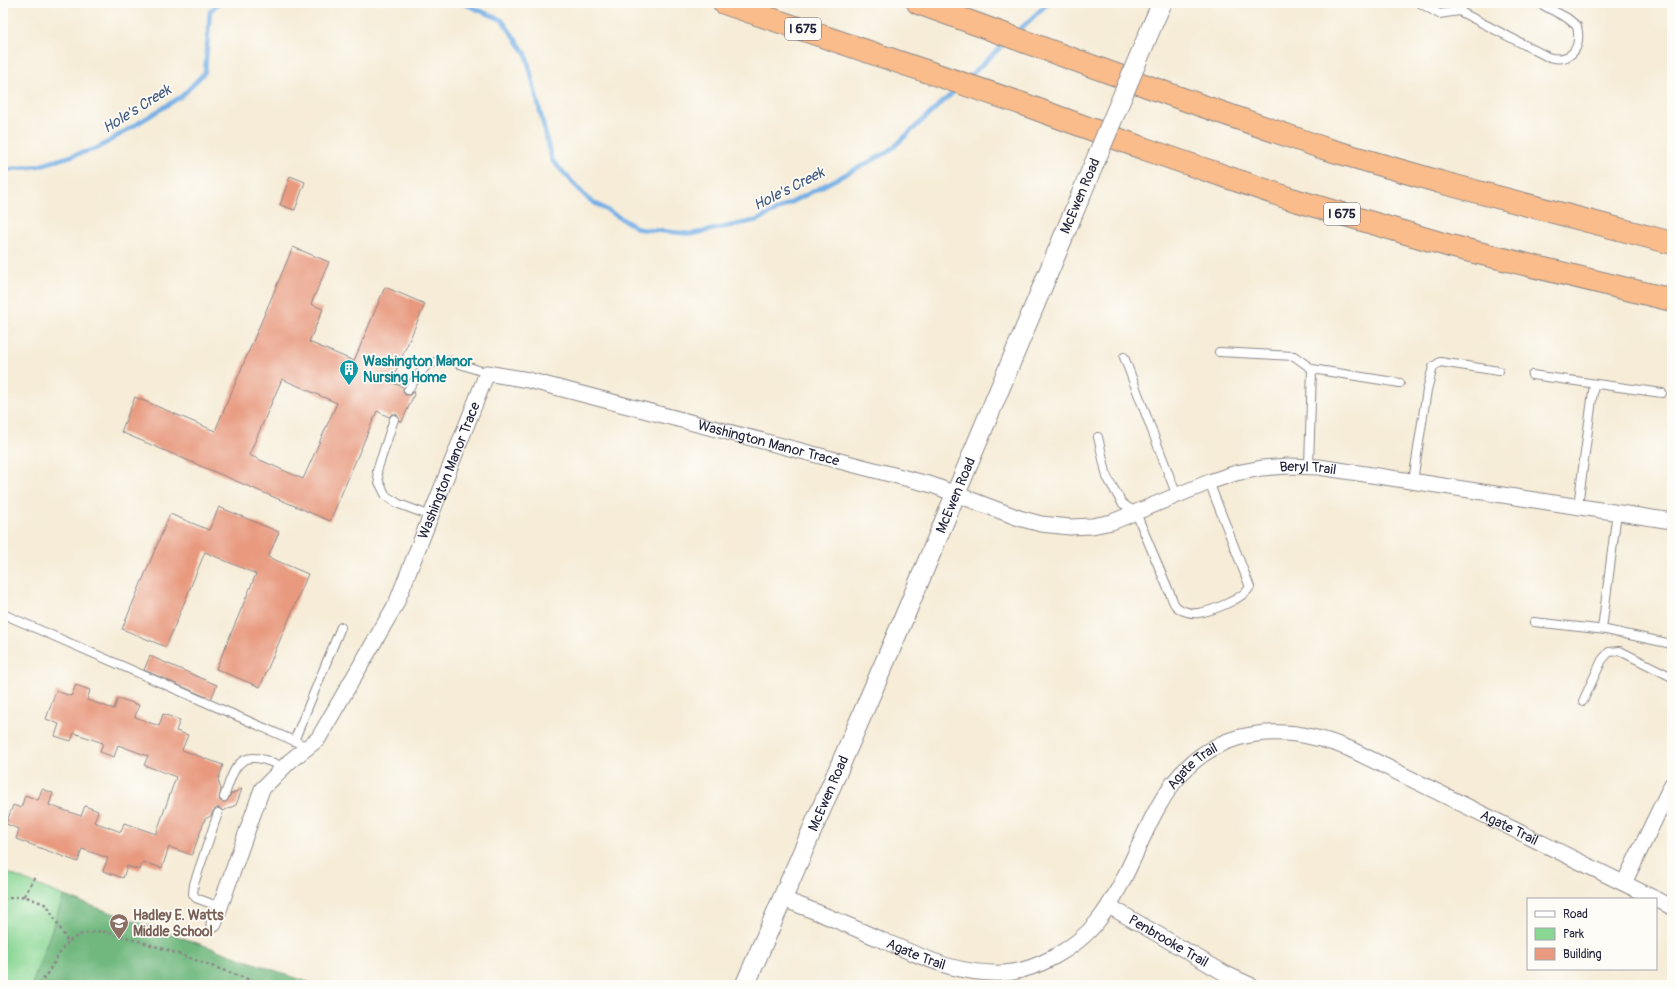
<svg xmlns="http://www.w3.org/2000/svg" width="1675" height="988" viewBox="0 0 1675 988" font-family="Pangolin,sans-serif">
	<rect width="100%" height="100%" fill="#fdfcf7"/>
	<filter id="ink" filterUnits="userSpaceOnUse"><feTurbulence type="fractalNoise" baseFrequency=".025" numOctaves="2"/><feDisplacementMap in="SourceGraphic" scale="8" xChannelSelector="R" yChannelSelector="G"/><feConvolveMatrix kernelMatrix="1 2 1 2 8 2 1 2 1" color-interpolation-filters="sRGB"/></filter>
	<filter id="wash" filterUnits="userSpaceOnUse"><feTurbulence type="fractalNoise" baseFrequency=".012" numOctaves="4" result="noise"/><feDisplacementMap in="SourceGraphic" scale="16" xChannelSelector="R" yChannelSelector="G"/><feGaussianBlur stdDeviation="0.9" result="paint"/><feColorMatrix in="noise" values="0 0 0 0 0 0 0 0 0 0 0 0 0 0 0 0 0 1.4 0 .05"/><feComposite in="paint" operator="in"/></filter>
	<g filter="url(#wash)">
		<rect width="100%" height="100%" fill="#f6ecd7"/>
		<!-- green -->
		<polygon fill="#8ad794" stroke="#567c68" points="3,871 64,896 32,985 3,985"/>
		<!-- forest -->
		<polygon fill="#6fb87e" stroke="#486d5c" points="64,896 316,985 32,985"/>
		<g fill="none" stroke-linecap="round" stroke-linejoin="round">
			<!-- stream -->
			<g stroke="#74afe5" stroke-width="4.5">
				<polyline points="462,3 502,20 526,54 552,160 588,199 639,229 692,234 758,220 888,152 958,88"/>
				<polyline points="1017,32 1048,3"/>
				<polyline points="967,79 1007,41"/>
				<polyline points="3,170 38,166 98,148 182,96 205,72 210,11 219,3"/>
			</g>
		</g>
		<g id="blocks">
			<!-- building -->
			<g fill="#e8997e" fill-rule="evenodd">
				<polygon points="290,176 305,182 295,210 280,205"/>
				<path d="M 293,247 L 329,262 L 311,304 L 323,309 L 309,342 L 354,361 L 385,287 L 425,304 L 391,382 L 403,387 L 403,392 L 405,395 L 410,395 L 413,392 L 415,392 L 402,422 L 399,421 L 399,418 L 396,414 L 392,414 L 389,417 L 377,411 L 330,521 L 121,432 L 135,397 L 215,431 ZM 282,379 L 337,403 L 303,479 L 249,455 Z"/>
				<polygon points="219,507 279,532 268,557 308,574 260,687 216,669 256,574 205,552 166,647 122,629 170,514 209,530"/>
				<polygon points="150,656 217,685 211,699 144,670"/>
				<polygon points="76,685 90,690 87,700 114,709 118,698 139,705 135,717 159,726 163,714 180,720 176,731 188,735 182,750 223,765 218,780 221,789 219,798 220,801 225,802 227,801 231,794 242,789 236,805 223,811 220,808 217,808 213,811 211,816 205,819 192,855 169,847 162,868 143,862 140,870 127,866 123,878 103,871 108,858 82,849 78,862 16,839 19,829 6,824 13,805 21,808 25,795 38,800 42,789 53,793 49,805 81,816 85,806 98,811 94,822 121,832 124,823 156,834 176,777 144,765 148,756 118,745 114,757 100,752 103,743 74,733 71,741 55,736 59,724 46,719 56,691 71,696"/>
			</g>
		</g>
	</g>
	<g filter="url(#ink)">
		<use href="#blocks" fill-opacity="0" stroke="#8c8789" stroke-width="1"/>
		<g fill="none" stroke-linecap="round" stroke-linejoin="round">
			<defs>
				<g id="service">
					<path d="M 1420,3 L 1439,14 L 1459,11 L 1548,57 C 1571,63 1582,49 1577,26 L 1567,18 L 1539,3"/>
					<polyline points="1459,11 1463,3"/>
					<polyline points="1219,352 1294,356 1312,369"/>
					<polyline points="1124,357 1177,496"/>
					<polyline points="1532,375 1662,393"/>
					<polyline points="408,390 419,374 429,363 451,361 487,373"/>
					<polyline points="394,419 377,471 379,482 386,496 399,504 431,516"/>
					<path d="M 1098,437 L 1107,477 L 1122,503 L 1136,513 L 1171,596 C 1172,599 1174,605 1177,607 C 1181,611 1192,614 1198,613 C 1212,611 1243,599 1250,587 L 1209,482"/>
					<polyline points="1309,466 1312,369 1400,383"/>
					<polyline points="1413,481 1427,390 1433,367 1440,362 1499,371"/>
					<polyline points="1578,506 1594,384"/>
					<polyline points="3,614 308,747"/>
					<polyline points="1534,622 1606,630 1672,644"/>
					<polyline points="1602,629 1617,512"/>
					<polyline points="1583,701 1602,660 1609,652 1620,651 1672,677"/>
					<polyline points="294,741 341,627"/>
					<path d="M 224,797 C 230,782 234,757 254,758 C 264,758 275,764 285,767"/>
					<polyline points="218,813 194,884 193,894 196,898 220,907"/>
				</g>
				<g id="minor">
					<polyline points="1624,883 1672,784"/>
					<path id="s1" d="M 783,899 C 815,911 846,924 877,938 C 921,956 955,975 1004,973 C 1021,972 1039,965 1054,957 C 1070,948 1085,937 1097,922 C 1146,861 1150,764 1237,738 C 1276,727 1313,734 1350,749 L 1672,907"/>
					<path id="s2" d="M 1109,906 L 1226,974 L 1250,985"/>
					<path id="s3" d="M 214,924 L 262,789 L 290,761 L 318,739 L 396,604 L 487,373 L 528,380 L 932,485 L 1019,518 L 1041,524 L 1070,527 L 1092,526 L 1112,522 L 1212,481 L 1236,473 L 1262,468 L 1288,466 L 1319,467 L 1672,521"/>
				</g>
				<g id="tertiary">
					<polyline points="1154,21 1162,3"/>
					<path id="s4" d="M 745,985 L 900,627 L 1080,197"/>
				</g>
				<g id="motorway">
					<polyline points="724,3 1020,103 1145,149 1288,198 1450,246 1672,300"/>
					<polyline points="918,3 1177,97 1323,148 1440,182 1672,243"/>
				</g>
			</defs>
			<!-- service casing -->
			<use href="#service" stroke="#8c8789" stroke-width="10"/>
			<!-- minor casing -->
			<use href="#minor" stroke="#8c8789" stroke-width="17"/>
			<!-- tertiary casing -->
			<use href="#tertiary" stroke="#8c8789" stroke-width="21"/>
			<!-- motorway casing -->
			<use href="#motorway" stroke="#8c8789" stroke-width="24"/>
			<!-- path -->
			<g stroke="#8c8789" stroke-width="2.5" stroke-dasharray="3 3" stroke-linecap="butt">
				<polyline points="24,896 36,875"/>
				<polyline points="3,899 24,896 47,905 68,942 79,935 102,931 129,938 173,952 264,985"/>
				<polyline points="40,985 63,948 68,942"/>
			</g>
			<!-- service -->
			<use href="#service" stroke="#fff" stroke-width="8"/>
			<!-- minor -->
			<use href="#minor" stroke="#fff" stroke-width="15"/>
			<!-- tertiary -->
			<use href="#tertiary" stroke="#fff" stroke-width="19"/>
			<!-- motorway -->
			<use href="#motorway" stroke="#f9bc8a" stroke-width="22"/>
			<defs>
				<polyline id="tertiary-bridge" points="1080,197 1154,21"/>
			</defs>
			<!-- tertiary-bridge casing -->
			<use href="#tertiary-bridge" stroke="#8c8789" stroke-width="21" stroke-linecap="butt"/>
			<!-- tertiary-bridge -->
			<use href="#tertiary-bridge" stroke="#fff" stroke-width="19"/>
		</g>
	</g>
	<!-- icons -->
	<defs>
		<symbol id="building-pin" viewBox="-11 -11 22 30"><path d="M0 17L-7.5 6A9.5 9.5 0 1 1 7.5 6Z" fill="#0f9aa8" stroke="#fdfcf7"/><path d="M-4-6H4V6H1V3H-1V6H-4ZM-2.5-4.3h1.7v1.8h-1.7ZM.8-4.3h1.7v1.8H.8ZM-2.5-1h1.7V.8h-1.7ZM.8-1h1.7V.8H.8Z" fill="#fff"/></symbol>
		<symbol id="school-pin" viewBox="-11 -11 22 30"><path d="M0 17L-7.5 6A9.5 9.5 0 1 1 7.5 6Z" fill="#8d6e63" stroke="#fdfcf7"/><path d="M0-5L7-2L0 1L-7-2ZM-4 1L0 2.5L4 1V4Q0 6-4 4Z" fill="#fff"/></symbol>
	</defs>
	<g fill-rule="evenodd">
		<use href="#building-pin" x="338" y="358" width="22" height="30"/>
		<use href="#school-pin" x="108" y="912" width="22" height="30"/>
	</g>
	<g text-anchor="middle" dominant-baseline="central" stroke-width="3.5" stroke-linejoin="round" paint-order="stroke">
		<!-- shield labels -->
		<g fill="#fdfcf7" stroke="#646373" stroke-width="1">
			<rect x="785" y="18" width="36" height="22" rx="3"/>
			<rect x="1324" y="203" width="36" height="22" rx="3"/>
		</g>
		<g font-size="13" font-weight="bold" fill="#22223b">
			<text x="803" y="29">I 675</text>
			<text x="1342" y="214">I 675</text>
		</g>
		<!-- street labels -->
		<g font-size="14" fill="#22223b" stroke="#fdfcf7">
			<text transform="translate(1080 196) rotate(-67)">McEwen Road</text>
			<text stroke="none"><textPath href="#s3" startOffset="913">Washington Manor Trace</textPath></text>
			<text stroke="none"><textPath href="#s3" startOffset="1475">Beryl Trail</textPath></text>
			<text stroke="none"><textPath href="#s3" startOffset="518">Washington Manor Trace</textPath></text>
			<text stroke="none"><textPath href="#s4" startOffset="533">McEwen Road</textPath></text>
			<text stroke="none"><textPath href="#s1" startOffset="528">Agate Trail</textPath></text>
			<text stroke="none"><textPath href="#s4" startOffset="209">McEwen Road</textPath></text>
			<text stroke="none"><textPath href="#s1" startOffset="875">Agate Trail</textPath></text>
			<text stroke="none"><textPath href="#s2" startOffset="69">Penbrooke Trail</textPath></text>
			<text stroke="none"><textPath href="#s1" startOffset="144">Agate Trail</textPath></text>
		</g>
		<!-- culture labels -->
		<g font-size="14" font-weight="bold" fill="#0d838f" stroke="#fdfcf7" text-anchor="start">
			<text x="363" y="361">Washington Manor<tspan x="363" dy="16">Nursing Home</tspan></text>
		</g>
		<!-- education labels -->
		<g font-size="14" font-weight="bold" fill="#785e54" stroke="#fdfcf7" text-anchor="start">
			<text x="133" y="915">Hadley E. Watts<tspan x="133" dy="16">Middle School</tspan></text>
		</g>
		<!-- water labels -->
		<g font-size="15" font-style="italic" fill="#435a7f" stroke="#fdfcf7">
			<text transform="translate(137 109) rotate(-32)">Hole's Creek</text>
			<text transform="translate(789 189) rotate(-27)">Hole's Creek</text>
		</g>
	</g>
	<!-- margin -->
	<rect width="1675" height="988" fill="none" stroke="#fdfcf7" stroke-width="16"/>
	<!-- legend -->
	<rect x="1527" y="898" width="130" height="72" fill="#fdfcf7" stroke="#a5a5ac"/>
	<rect x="1535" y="911" width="20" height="6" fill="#ffffff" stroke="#a5a5ac"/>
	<text x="1563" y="918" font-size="12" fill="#22223b">Road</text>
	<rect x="1535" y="928" width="20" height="12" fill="#8ad794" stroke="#a5a5ac"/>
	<text x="1563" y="938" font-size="12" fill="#22223b">Park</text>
	<rect x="1535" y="948" width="20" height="12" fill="#e8997e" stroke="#a5a5ac"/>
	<text x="1563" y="958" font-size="12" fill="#22223b">Building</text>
</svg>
